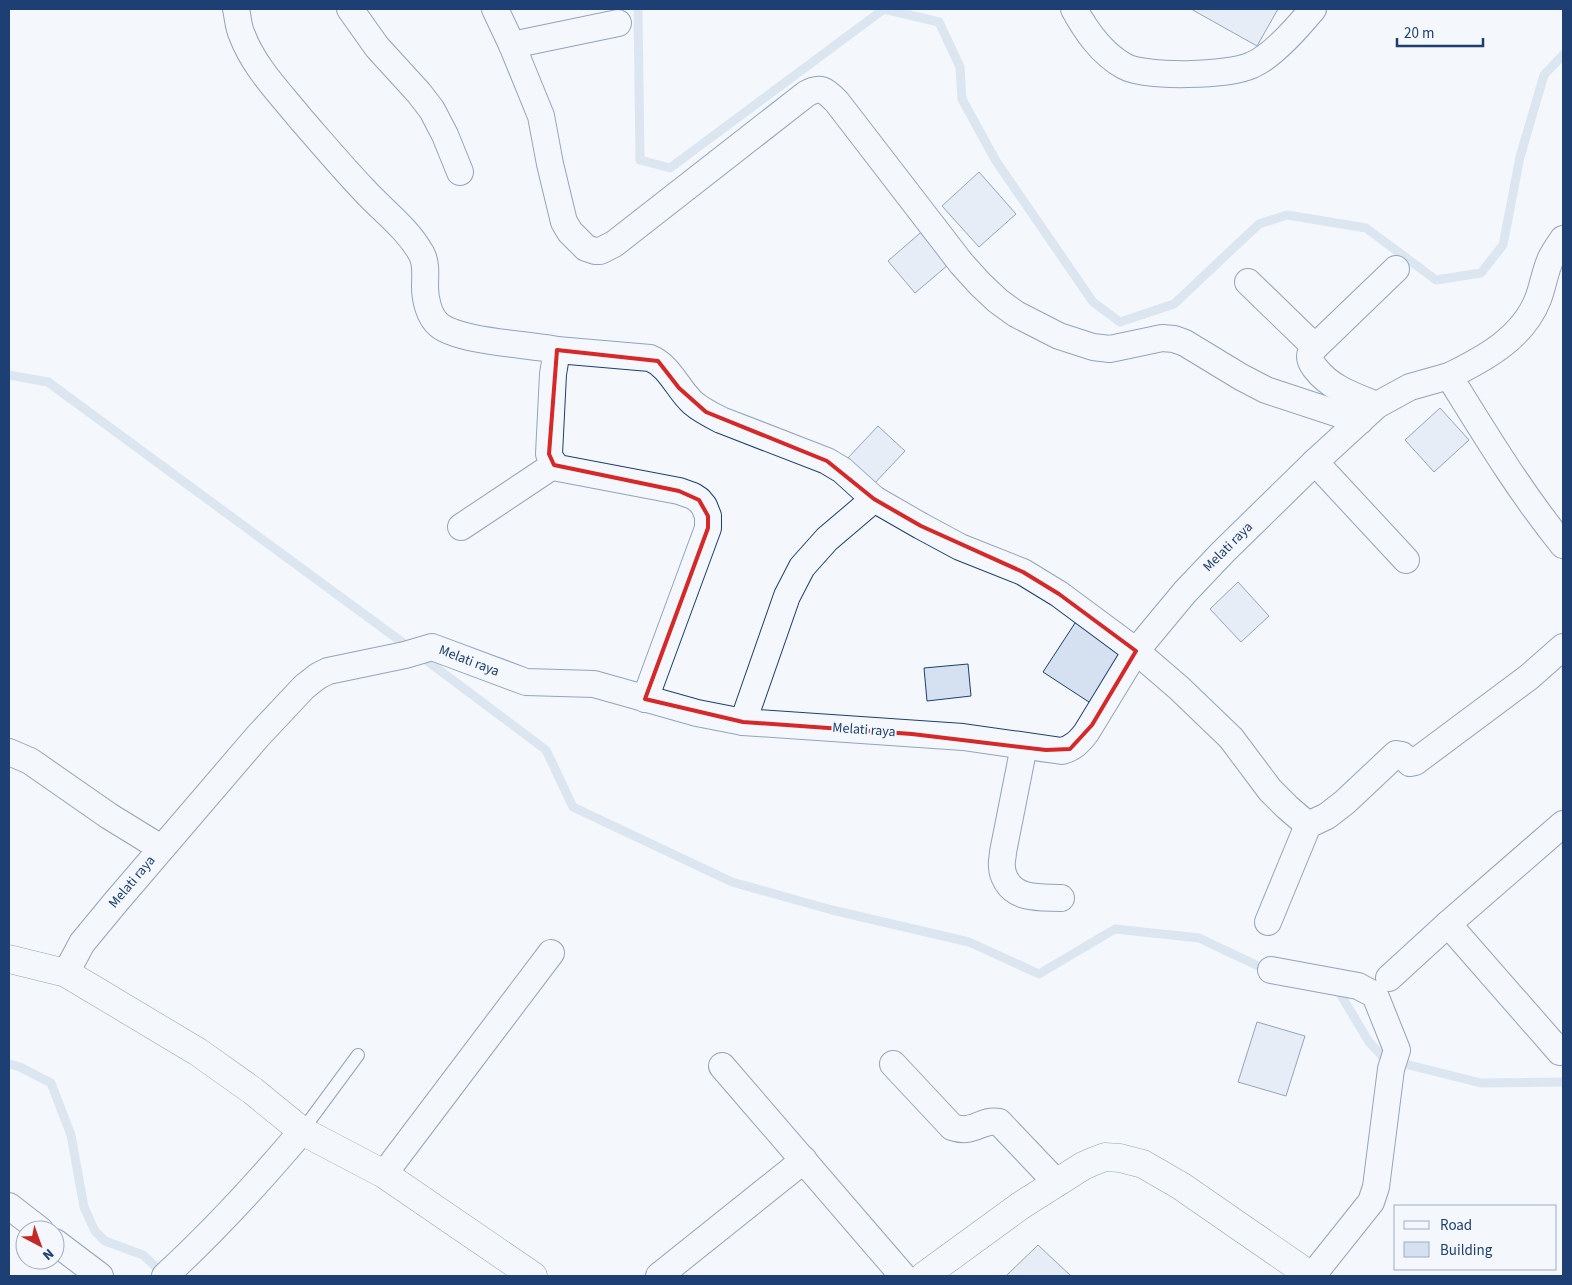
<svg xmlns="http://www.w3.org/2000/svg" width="1572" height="1285" viewBox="0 0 1572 1285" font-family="'Source Sans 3',sans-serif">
	<rect width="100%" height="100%" fill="#f4f7fb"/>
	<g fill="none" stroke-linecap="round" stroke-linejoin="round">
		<!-- stream -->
		<g stroke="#bed0e5" stroke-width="9">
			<polyline points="638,9 640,160 670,168 884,9"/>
			<polyline points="884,9 939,22 960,67 962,99 996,161 1093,302 1120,322 1174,304 1259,224 1287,215 1366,228 1436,280 1481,273 1503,245 1520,157 1544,75 1563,55"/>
			<polyline points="9,375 48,382 410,648 546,750 573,807 732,882 832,910 969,942 1039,974 1115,929 1199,938 1269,971"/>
			<polyline points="1335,989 1338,990 1369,1042 1383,1057 1405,1064 1481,1083 1563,1082"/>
			<polyline points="9,1064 20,1067 51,1083 71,1135 84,1207 95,1231 105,1241 143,1255 164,1274"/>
		</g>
	</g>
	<!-- building -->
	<g fill="#d5e0f0" stroke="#1d3f73">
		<polygon points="1191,9 1278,9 1257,46"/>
		<polygon points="979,172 1016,214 979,247 942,206"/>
		<polygon points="927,227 955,259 915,293 888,261"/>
		<polygon points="1440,408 1469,440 1434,472 1405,440"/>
		<polygon points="878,426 905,451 873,485 846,460"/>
		<polygon points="1238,582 1269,616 1241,642 1210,609"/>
		<polygon points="1079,617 1128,649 1092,704 1043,672"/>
		<polygon points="968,664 971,696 927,701 924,668"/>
		<polygon points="1257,1022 1305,1036 1286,1096 1238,1082"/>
		<polygon points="1038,1245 1071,1276 1006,1276"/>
	</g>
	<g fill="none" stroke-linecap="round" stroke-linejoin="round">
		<defs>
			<polyline id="lane" points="302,1131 358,1055"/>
			<g id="street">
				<path d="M 236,9 C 238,17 238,27 242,35 C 254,67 279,92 300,118 C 321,142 341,166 363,189 C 382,210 407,228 421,253 C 427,263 425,276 425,287 C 425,299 429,317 439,325 C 460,342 528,344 557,350 L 553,374 L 549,454 C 551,461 554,464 558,468 L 679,491 L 693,496 L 699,500 L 704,506 L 708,516 L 708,528 L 645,699"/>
				<polyline points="350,9 377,47 419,93 432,110 445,135 460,172"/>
				<path d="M 495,9 L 512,45 L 541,116 L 550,164 L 564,222 L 570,232 L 586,248 L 595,251 L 600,251 L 614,244 L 806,94 C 821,85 826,91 837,102 L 961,263 L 980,284 L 998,301 L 1016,314 L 1059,336 L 1093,347 L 1110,349 L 1162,338 L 1174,339 L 1185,343 L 1241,377 L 1266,390 L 1360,421"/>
				<path d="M 1074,9 C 1086,31 1101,53 1124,66 C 1146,78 1228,76 1252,65 C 1273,56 1298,27 1313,9"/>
				<polyline points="512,45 618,23"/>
				<polyline points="1248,282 1315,347"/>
				<path d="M 557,350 L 650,358 C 670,366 678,390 693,403 C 701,410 711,415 721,420 L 827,461 L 842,470 L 874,499 L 921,526 L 960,547 L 1023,572 L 1059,594 L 1136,651 L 1179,688 L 1231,738 L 1270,790 L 1287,807 L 1308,825"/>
				<path d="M 1449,376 C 1484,359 1523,338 1538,299 C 1543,286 1545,271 1551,258 C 1554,252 1559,245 1563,239"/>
				<path d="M 1377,405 C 1354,396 1330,388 1315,368 C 1309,360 1308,354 1315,347 L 1396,269"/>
				<polyline points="1315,462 1406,560"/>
				<polyline points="461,527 554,465"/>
				<polyline points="743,722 787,596 802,567 827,539 874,499"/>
				<path d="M 1024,746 L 1003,852 C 1003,857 1001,862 1002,867 C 1002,873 1004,877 1007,882 C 1018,900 1042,897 1061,898"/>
				<polyline points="9,752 30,761 109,816 161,848"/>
				<polyline points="1268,922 1308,825 1327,816 1345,802 1396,754 1402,755 1410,763 1415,762 1529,677 1563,647"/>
				<polyline points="1448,924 1560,1052"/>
				<polyline points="1271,970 1358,986 1375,995 1397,1050 1391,1069 1376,1187 1371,1202 1312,1276"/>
				<path d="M 66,973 L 82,943 L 115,903 L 258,736 L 304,687 L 318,676 L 328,671 L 405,655 L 432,647 L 526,682 L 594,684 L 697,713 L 743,722 L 963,737 L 1062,751 C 1073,748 1079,742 1086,733 L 1136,651 L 1185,592 L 1223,552 L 1315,462 L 1377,405 L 1410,387 L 1449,376 C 1485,434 1520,492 1563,545"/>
				<polyline points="1389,978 1448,924 1563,824"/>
				<path d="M 893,1064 L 952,1127 C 974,1135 982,1118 999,1122 L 1057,1183"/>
				<polyline points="722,1066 903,1276"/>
				<polyline points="384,1174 551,953"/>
				<polyline points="9,1206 40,1230"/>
				<polyline points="55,1242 100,1276"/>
				<path d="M 165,1276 C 214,1231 259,1182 302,1131"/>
				<polyline points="659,1276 804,1160"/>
			</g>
			<g id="secondary">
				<polyline points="9,959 66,973 198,1052 253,1091 302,1131 384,1174 533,1276"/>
				<polyline points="924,1276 1020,1206 1083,1166 1092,1162 1105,1157 1120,1158 1143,1164 1181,1186 1311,1276"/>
			</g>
		</defs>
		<!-- lane casing -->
		<use href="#lane" stroke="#1d3f73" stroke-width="14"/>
		<!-- street casing -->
		<use href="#street" stroke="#1d3f73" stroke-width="28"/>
		<!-- secondary casing -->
		<use href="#secondary" stroke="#1d3f73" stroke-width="29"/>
		<!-- lane -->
		<use href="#lane" stroke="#f4f7fb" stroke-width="12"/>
		<!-- street -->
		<use href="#street" stroke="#f4f7fb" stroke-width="26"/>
		<!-- secondary -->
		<use href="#secondary" stroke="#f4f7fb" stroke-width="28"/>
	</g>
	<!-- marked area -->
	<path d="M0 0H1572V1285H0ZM 557,350 L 658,361 L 679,388 L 706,412 L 827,461 L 874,499 L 921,526 L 1023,572 L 1059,594 L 1136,651 L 1092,725 L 1070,749 L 1046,750 L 912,734 L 743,722 L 645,699 L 708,528 L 708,516 L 699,500 L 679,491 L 554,465 L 549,454 Z" fill="#f4f7fb" fill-opacity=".55" fill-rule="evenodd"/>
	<path fill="none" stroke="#d62828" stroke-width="4" stroke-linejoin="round" d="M 557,350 L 658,361 L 679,388 L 706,412 L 827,461 L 874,499 L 921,526 L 1023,572 L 1059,594 L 1136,651 L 1092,725 L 1070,749 L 1046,750 L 912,734 L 743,722 L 645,699 L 708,528 L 708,516 L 699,500 L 679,491 L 554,465 L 549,454 Z"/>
	<g text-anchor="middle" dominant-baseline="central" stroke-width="4" stroke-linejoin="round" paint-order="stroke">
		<!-- street labels -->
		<g font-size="14" fill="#1d3f73" stroke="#f4f7fb">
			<text transform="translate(1228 547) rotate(-45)">Melati raya</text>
			<text transform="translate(469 661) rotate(21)">Melati raya</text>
			<text transform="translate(864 730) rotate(4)">Melati raya</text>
			<text transform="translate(132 882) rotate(-50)">Melati raya</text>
		</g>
	</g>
	<!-- border -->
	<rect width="1572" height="1285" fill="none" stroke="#1d3f73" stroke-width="20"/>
	<!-- legend -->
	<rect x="1394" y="1205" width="162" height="65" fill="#f4f7fb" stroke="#9eadc5"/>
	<rect x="1404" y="1221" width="25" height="8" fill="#f4f7fb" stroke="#9eadc5"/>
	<text x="1440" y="1230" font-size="15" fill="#1d3f73">Road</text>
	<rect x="1404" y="1242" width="25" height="15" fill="#d5e0f0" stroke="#9eadc5"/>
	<text x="1440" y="1255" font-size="15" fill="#1d3f73">Building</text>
	<!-- north arrow -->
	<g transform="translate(40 1245) rotate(139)"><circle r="24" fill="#f4f7fb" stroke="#9eadc5"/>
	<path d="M0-4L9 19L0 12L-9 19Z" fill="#c62828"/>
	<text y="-8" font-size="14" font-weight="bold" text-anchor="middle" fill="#1d3f73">N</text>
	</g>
	<!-- scale -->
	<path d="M1397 38v8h86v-8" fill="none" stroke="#1d3f73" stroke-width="2.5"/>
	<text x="1404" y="38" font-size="15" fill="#1d3f73" stroke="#f4f7fb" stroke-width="4" paint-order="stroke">20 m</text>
</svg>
